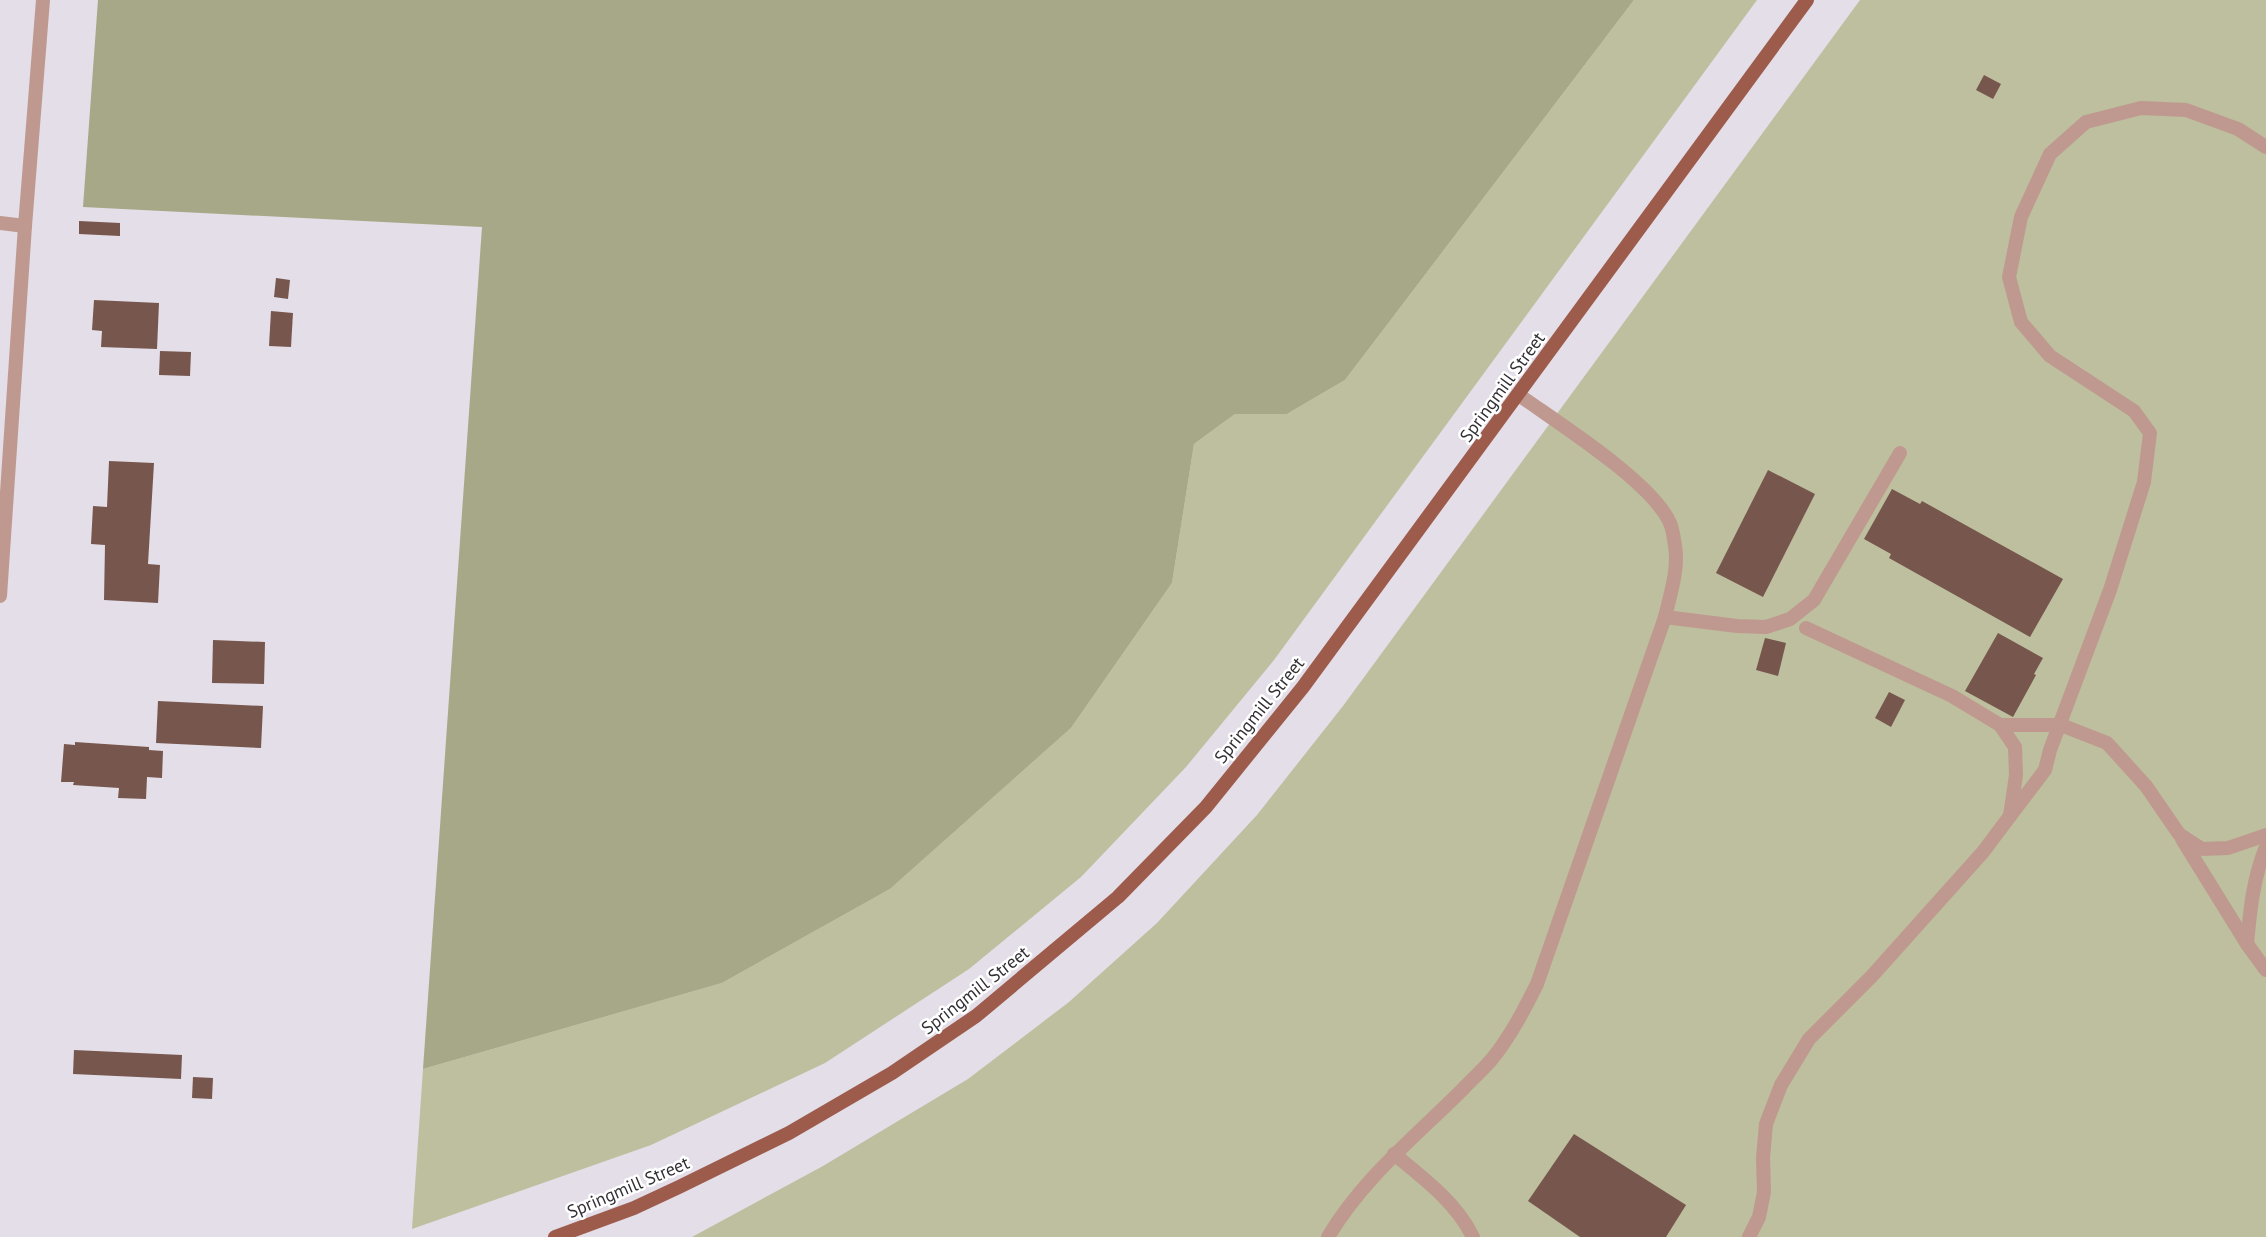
<svg xmlns="http://www.w3.org/2000/svg" width="2266" height="1237" viewBox="0 0 2266 1237" font-family="'PT Sans',sans-serif">
	<rect width="100%" height="100%" fill="#e3dee8"/>
	<!-- green -->
	<g fill="#bdbf9e">
		<polygon points="1634,0 1757,0 1274,660 1186,767 1081,877 969,969 825,1063 651,1145 412,1229 423,1069 722,983 890,889 1071,728 1172,583 1194,444 1235,414 1287,414 1345,380"/>
		<polygon points="1860,0 2266,0 2266,1237 692,1237 823,1166 968,1079 1069,1002 1157,923 1257,815 1343,706"/>
	</g>
	<!-- forest -->
	<polygon fill="#a6a887" points="98,0 1634,0 1345,380 1287,414 1235,414 1194,444 1172,583 1071,728 890,889 722,983 423,1069 482,227 83,207"/>
	<!-- building -->
	<g fill="#77564d">
		<polygon points="1984,75 2001,84 1993,99 1976,90"/>
		<polygon points="79,221 120,223 120,236 79,234"/>
		<polygon points="276,278 290,280 288,299 274,297"/>
		<polygon points="94,300 159,303 157,349 101,347 102,331 92,330"/>
		<polygon points="271,311 293,313 291,347 269,346"/>
		<polygon points="160,351 191,352 190,376 159,375"/>
		<polygon points="109,461 154,463 148,564 160,565 158,603 104,600 105,545 91,544 93,506 107,507"/>
		<polygon points="1768,470 1815,494 1763,597 1716,573"/>
		<polygon points="1892,489 1920,504 1922,501 2063,579 2030,637 1889,558 1891,554 1864,539"/>
		<polygon points="1998,633 2043,658 2034,674 2036,675 2013,717 1965,691"/>
		<polygon points="1765,638 1786,643 1778,676 1756,670"/>
		<polygon points="213,640 265,642 264,684 212,683"/>
		<polygon points="1889,692 1905,700 1891,727 1875,718"/>
		<polygon points="158,701 263,706 261,748 156,743"/>
		<polygon points="75,742 149,747 149,750 163,751 162,778 147,777 146,799 118,798 119,788 73,785 74,782 61,782 64,744 75,745"/>
		<polygon points="74,1050 182,1055 181,1079 73,1074"/>
		<polygon points="193,1077 213,1078 212,1099 192,1098"/>
		<polygon points="1574,1134 1686,1205 1666,1237 1580,1237 1528,1201"/>
	</g>
	<g fill="none" stroke-linecap="round" stroke-linejoin="round">
		<!-- service -->
		<g stroke="#bf998f" stroke-width="14">
			<polyline points="1665,617 1737,626 1766,627 1790,619 1814,600 1900,453"/>
			<polyline points="2000,725 2061,725 2107,743 2146,786 2179,834 2202,849 2228,848 2266,835"/>
			<polyline points="2010,816 2045,770 2050,750 2110,590 2144,482 2150,433 2134,411 2050,356 2021,322 2009,277 2021,217 2050,154 2086,122 2141,108 2186,110 2238,129 2266,147"/>
			<polyline points="2182,839 2247,944 2266,970"/>
			<path d="M 2247,944 C 2250,911 2253,878 2266,847"/>
			<path d="M 1394,1154 C 1423,1178 1456,1202 1473,1237"/>
			<path d="M 1328,1237 C 1363,1178 1415,1137 1463,1089 C 1472,1079 1483,1070 1492,1059 C 1510,1037 1524,1010 1537,984 L 1665,617 C 1670,595 1679,569 1675,546 C 1674,539 1673,530 1670,523 C 1652,482 1558,423 1519,395"/>
			<polyline points="1749,1237 1759,1217 1764,1192 1763,1158 1766,1124 1781,1085 1809,1039 1871,977 1983,852 2010,816 2016,775 2015,747 2000,725 1952,696 1806,628"/>
		</g>
		<!-- minor -->
		<g stroke="#bf998f" stroke-width="14">
			<polyline points="0,223 25,226"/>
			<polyline points="0,596 25,226 43,0"/>
		</g>
		<!-- primary -->
		<polyline stroke="#9d5b4b" stroke-width="14" points="555,1237 634,1208 679,1187 789,1133 892,1073 976,1016 1118,897 1206,807 1303,687 1807,0"/>
	</g>
	<g text-anchor="middle" dominant-baseline="central" stroke-width="5" stroke-linejoin="round" paint-order="stroke">
		<!-- street labels -->
		<g font-size="18" fill="#323034" stroke="#fff">
			<text transform="translate(1502 387) rotate(-54)">Springmill Street</text>
			<text transform="translate(1259 710) rotate(-51)">Springmill Street</text>
			<text transform="translate(975 990) rotate(-38)">Springmill Street</text>
			<text transform="translate(628 1187) rotate(-23)">Springmill Street</text>
		</g>
	</g>
</svg>
